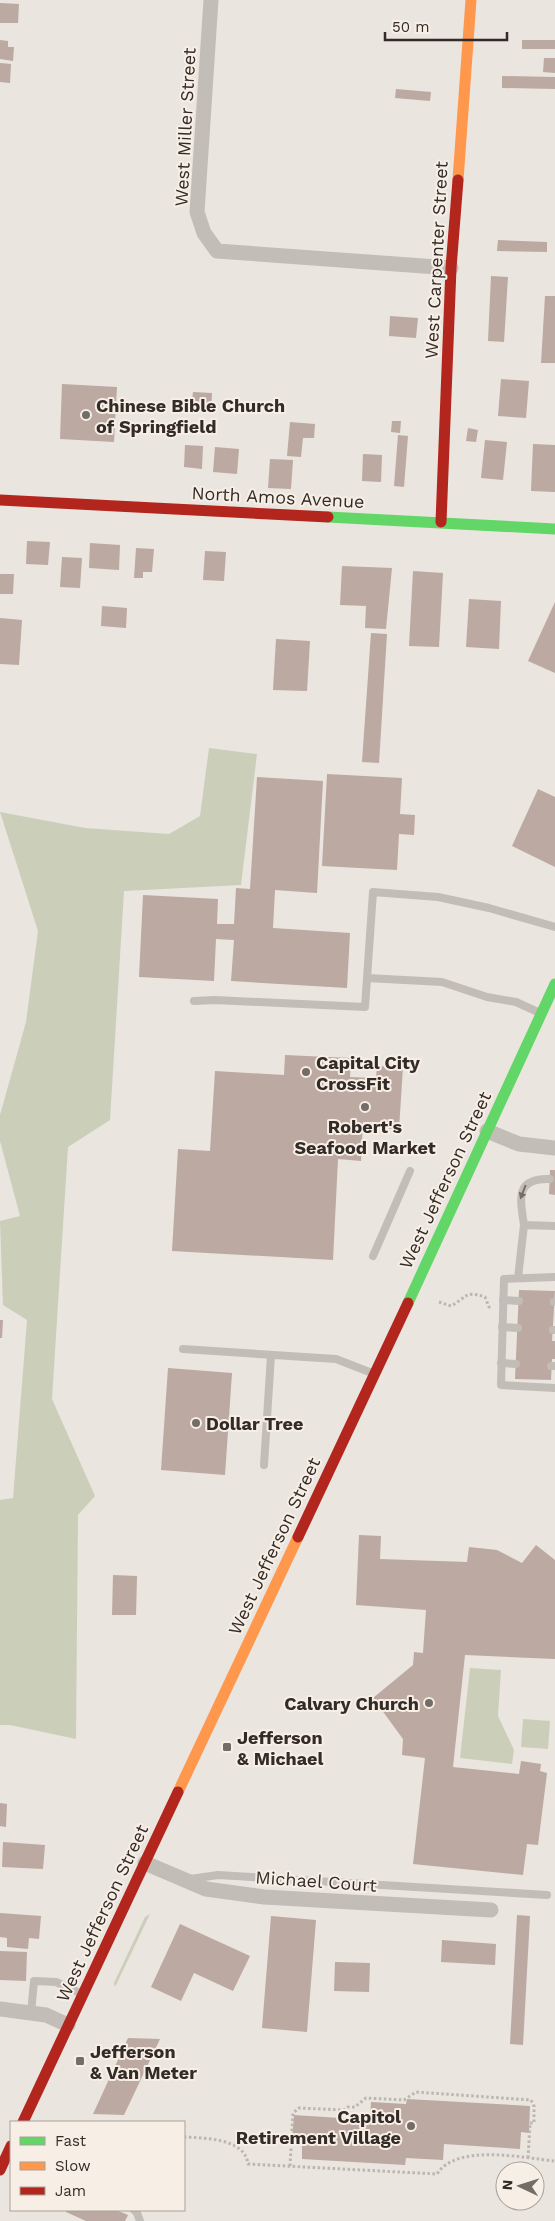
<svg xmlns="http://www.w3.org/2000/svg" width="555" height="2221" viewBox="0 0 555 2221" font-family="'Work Sans',sans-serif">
	<rect width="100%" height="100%" fill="#eae5df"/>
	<!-- green -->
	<g fill="#cbcfba">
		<polygon points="209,748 257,754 241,885 124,891 110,1120 68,1147 52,1399 95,1496 78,1515 76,1739 10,1725 0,1725 0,1500 13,1498 27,1320 3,1305 0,1221 20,1216 0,1141 0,1115 26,1022 38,931 0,812 85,828 169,834 200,816"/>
		<polygon points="470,1668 501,1670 498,1716 514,1750 512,1764 460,1758"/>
		<polygon points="523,1719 550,1721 548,1749 521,1747"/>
		<polygon points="150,1914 115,1987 114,1983 145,1917"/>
	</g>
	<!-- building -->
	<g fill="#bca9a2">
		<polygon points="0,3 19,4 18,23 0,23"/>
		<polygon points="0,40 8,41 8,47 14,47 13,61 0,59"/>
		<rect x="522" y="40" width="33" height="9"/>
		<polygon points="544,58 555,58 555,73 543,72"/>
		<polygon points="0,63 11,64 10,83 0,82"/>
		<polygon points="502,76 555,77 555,89 502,88"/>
		<polygon points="396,89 431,92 430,101 395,98"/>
		<polygon points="498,240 547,242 547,252 497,251"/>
		<polygon points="491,276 508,277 504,342 488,341"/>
		<polygon points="545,296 555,296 555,363 541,363"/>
		<polygon points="390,316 418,318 416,338 389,336"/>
		<polygon points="501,379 529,381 526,418 498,416"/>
		<polygon points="62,384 117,387 114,442 60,439"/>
		<polygon points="193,392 212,393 211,413 191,412"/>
		<polygon points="392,421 401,421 400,433 391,432"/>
		<polygon points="290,422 315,424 314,438 303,438 301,457 287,456"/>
		<polygon points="468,428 478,430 476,442 466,441"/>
		<polygon points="398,435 408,436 404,487 394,486"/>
		<polygon points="485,440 507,442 503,480 481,478"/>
		<polygon points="533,444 555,445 555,492 531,491"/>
		<polygon points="185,445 203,446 202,469 184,467"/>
		<polygon points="215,447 239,449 237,474 213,472"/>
		<polygon points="363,454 382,455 381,482 362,481"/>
		<polygon points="270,459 293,460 291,489 268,488"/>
		<polygon points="27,541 50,542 48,565 26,564"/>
		<polygon points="90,543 120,545 119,570 89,568"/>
		<polygon points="136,548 154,549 152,572 143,572 143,578 134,578"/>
		<polygon points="205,551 226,552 224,581 203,580"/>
		<polygon points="62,557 82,558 80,588 60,587"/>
		<polygon points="342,566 392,568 386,629 365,628 366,606 340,605"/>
		<polygon points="413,571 443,573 439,647 409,646"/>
		<polygon points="0,574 14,574 13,594 0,594"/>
		<polygon points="469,599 501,601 499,649 466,647"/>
		<polygon points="555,602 555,673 528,661"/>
		<polygon points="102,606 127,608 126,628 101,626"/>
		<polygon points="0,618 22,620 19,665 0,664"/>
		<polygon points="371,633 387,634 379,763 362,762"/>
		<polygon points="276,639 310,641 307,691 273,690"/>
		<polygon points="327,774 402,778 400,814 415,815 414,835 399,834 397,870 322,866"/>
		<polygon points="257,777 323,781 317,893 275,890 273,928 350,933 347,988 231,981 234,940 216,939 214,981 139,977 143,895 218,899 217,924 234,924 236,888 250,889"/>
		<polygon points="538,789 555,797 555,867 512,846"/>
		<polygon points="285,1055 351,1058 350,1077 376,1078 377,1066 403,1067 399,1129 374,1128 374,1122 363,1122 361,1161 338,1159 333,1260 172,1251 178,1149 210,1151 215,1071 284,1075"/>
		<polygon points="550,1170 555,1170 555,1195 549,1194"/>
		<polygon points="519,1290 555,1291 552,1341 555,1341 555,1359 552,1359 551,1380 515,1379"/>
		<polygon points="0,1320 3,1320 2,1338 0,1338"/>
		<polygon points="168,1368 232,1373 225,1475 161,1470"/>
		<polygon points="359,1535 381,1536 380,1559 467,1562 469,1547 497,1550 522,1563 536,1545 555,1560 555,1659 465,1655 453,1767 519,1774 521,1761 541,1764 540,1771 547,1773 538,1845 527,1844 523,1875 413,1864 425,1758 402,1755 403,1739 373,1698 413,1665 414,1652 423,1653 426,1610 356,1605"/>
		<polygon points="113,1575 137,1576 136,1615 112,1615"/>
		<polygon points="0,1803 7,1804 6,1827 0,1826"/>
		<polygon points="3,1842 45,1845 43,1869 2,1867"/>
		<polygon points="0,1913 41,1916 39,1939 29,1938 28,1949 7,1947 7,1938 0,1937"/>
		<polygon points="517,1915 530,1916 523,2045 510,2044"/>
		<polygon points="271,1916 316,1920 307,2032 262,2028"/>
		<polygon points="180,1924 250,1956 233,1991 194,1973 181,2001 151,1987"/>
		<polygon points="442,1940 496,1944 495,1965 441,1962"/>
		<polygon points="0,1951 27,1952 26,1981 0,1980"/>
		<polygon points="335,1962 370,1963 369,1992 334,1991"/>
		<polygon points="128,2038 160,2039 124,2115 93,2114"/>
		<polygon points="407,2099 530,2106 529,2133 521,2132 520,2149 444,2144 443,2160 406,2158 405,2165 302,2159 302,2142 292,2141 294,2115 370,2120 371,2102 406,2104"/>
		<polygon points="66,2210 116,2210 128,2215 125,2221 86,2221 66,2212"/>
	</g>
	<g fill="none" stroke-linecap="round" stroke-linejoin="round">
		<!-- path -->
		<g stroke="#bcb6b1" stroke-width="3" stroke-dasharray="2.5 2.5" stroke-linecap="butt">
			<path d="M 439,1302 L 451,1306 C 466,1298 465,1290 485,1297 L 489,1307 L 491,1307"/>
			<path d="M 184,2137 C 204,2138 245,2138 248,2164 L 437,2174 C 457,2143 523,2158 555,2161"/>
			<polyline points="290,2166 293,2113 299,2108 344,2110 348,2107 355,2107 366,2098 404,2100 416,2092 531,2100 534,2106 534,2123 530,2123 528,2159"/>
		</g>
		<!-- lane -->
		<g stroke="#c3bdb8" stroke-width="8">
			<polyline points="367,978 442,982 487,997 516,1002 540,1013"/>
			<polyline points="194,1001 215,1000 365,1007 373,892 438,897 489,908 555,927"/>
			<path d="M 524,1225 C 520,1198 515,1178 550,1179"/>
			<polyline points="373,1256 410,1171"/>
			<polyline points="555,1277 504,1279 501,1385 555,1388"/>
			<polyline points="518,1278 524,1225 555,1226"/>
			<polyline points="503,1300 519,1301"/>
			<polyline points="554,1302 555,1302"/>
			<polyline points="502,1327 518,1328"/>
			<polyline points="553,1330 555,1330"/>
			<polyline points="183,1349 336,1359 372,1373"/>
			<polyline points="501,1363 516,1364"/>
			<polyline points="551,1366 555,1366"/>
			<polyline points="264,1465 271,1355"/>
			<polyline points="190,1879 218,1875 547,1895"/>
			<polyline points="31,2013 34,1981 56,1982 80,1993"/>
			<polyline points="134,2210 137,2213 140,2221"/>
		</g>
		<!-- street -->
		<g stroke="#c3bdb8" stroke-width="15">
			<polyline points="211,0 197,212 204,233 217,251 451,268"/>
			<polyline points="487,1131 519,1144 555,1148"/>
			<polyline points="145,1863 206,1889 264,1897 491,1910"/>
			<polyline points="0,2009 46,2015 68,2025"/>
		</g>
		<!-- fast -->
		<g stroke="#63d668" stroke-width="11">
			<polyline points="328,517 555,529"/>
			<polyline points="408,1303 555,984"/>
		</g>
		<!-- slow -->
		<g stroke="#ff974d" stroke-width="11">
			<polyline points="458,180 471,0"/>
			<polyline points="178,1792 298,1537"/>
		</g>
		<!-- jam -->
		<g stroke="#b3261e" stroke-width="11">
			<polyline points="0,500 328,517"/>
			<polyline points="441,522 451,268 458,180"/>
			<polyline points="298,1537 408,1303"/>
			<polyline points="23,2122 178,1792"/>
			<polyline points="0,2170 11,2146"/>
		</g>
	</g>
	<!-- one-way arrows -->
	<defs><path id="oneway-solid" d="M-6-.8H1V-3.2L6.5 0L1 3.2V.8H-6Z" transform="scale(1.25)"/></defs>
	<use fill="#746d68" href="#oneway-solid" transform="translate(523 1192) rotate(111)"/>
	<!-- markers -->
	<g fill="#736c67" stroke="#f7efe6" stroke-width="2">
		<circle cx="86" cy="415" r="5"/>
		<circle cx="306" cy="1072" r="5"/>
		<circle cx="365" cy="1107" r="5"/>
		<circle cx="196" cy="1423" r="5"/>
		<circle cx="429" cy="1703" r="5"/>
		<rect x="222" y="1742" width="10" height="10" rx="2.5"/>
		<rect x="75" y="2056" width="10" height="10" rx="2.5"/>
		<circle cx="411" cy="2126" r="5"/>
	</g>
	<g text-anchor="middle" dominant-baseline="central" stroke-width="4" stroke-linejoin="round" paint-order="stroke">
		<!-- street labels -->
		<g font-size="18" fill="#332b27" stroke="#f7efe6">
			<text transform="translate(185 127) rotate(-87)">West Miller Street</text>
			<text transform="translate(436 260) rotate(-87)">West Carpenter Street</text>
			<text transform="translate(278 497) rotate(3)">North Amos Avenue</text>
			<text transform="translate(445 1180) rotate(-65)">West Jefferson Street</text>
			<text transform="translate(274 1546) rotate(-65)">West Jefferson Street</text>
			<text transform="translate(316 1881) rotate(4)">Michael Court</text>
			<text transform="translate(102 1913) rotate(-65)">West Jefferson Street</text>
		</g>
		<!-- poi labels -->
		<g font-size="18" font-weight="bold" fill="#332b27" stroke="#f7efe6" text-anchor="start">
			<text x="96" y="405">Chinese Bible Church<tspan x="96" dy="21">of Springfield</tspan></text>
			<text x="316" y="1062">Capital City<tspan x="316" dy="21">CrossFit</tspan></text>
			<text x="365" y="1126" text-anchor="middle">Robert's<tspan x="365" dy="21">Seafood Market</tspan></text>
			<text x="206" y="1423">Dollar Tree</text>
			<text x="419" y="1703" text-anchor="end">Calvary Church</text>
			<text x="237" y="1737">Jefferson<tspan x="237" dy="21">&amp; Michael</tspan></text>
			<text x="90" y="2051">Jefferson<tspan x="90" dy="21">&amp; Van Meter</tspan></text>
			<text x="401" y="2116" text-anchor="end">Capitol<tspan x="401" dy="21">Retirement Village</tspan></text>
		</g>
	</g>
	<!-- legend -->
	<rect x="10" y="2121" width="175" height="90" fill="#f7efe6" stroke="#a9a19a"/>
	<rect x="20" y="2137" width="25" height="8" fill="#63d668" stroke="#a9a19a"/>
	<text x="55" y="2146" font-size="15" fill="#332b27">Fast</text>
	<rect x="20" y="2162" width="25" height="8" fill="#ff974d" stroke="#a9a19a"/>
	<text x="55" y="2171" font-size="15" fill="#332b27">Slow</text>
	<rect x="20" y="2187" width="25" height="8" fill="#b3261e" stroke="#a9a19a"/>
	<text x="55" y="2196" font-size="15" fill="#332b27">Jam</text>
	<!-- north arrow -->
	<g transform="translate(520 2186) rotate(274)"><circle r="24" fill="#f7efe6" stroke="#a9a19a"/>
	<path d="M0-4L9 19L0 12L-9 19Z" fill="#736c67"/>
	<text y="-8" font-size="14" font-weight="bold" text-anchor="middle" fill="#332b27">N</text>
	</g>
	<!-- scale -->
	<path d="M385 32v8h122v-8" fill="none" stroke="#332b27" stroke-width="2.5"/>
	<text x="392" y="32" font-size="15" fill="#332b27" stroke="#f7efe6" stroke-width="4" paint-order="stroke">50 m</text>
</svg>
